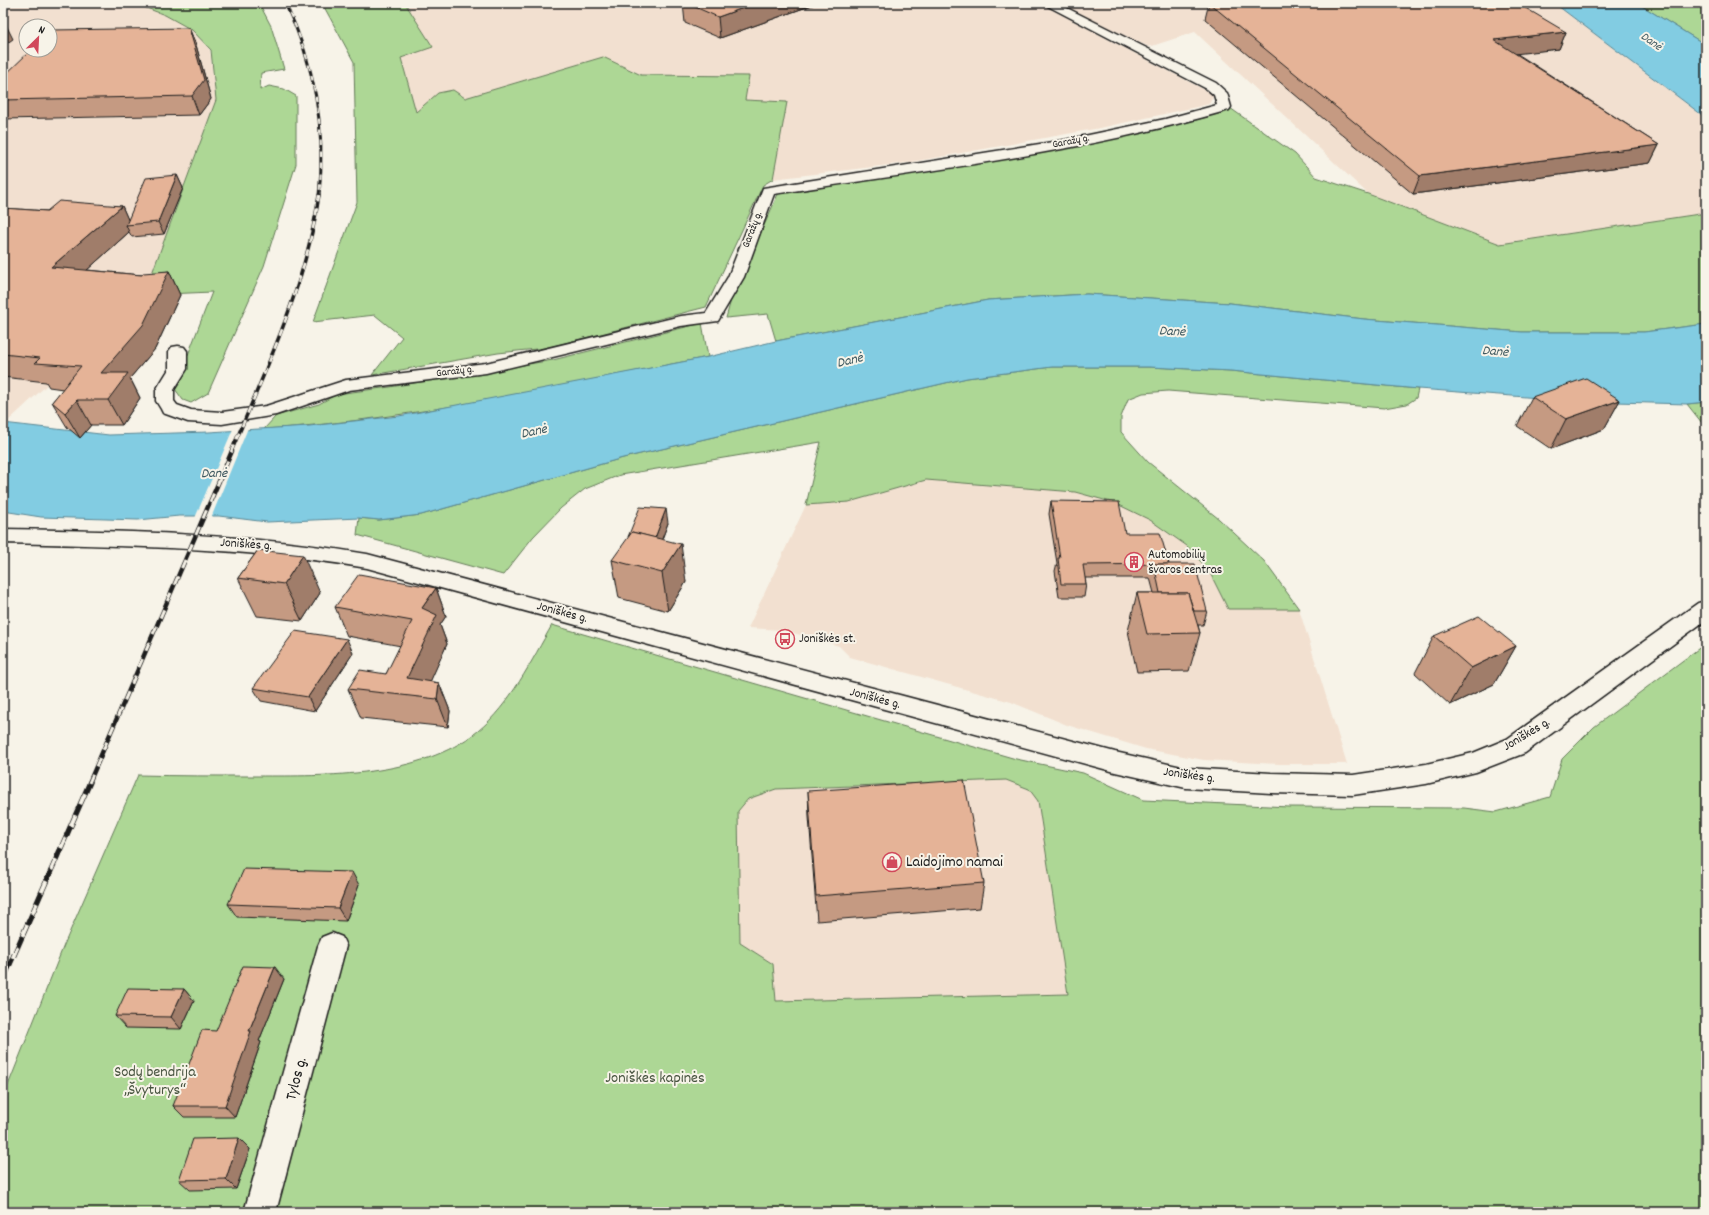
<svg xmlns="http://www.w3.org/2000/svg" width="1709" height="1215" viewBox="0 0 1709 1215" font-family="Dekko,sans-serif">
	<rect width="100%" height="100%" fill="#f7f3e8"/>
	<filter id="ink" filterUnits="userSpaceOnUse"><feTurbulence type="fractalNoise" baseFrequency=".025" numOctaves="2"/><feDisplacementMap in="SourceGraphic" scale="8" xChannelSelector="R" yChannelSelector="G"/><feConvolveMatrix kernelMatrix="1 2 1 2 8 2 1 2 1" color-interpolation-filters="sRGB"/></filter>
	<g filter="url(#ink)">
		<!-- built -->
		<g fill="#f2e0d0" fill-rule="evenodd">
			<path d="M 3,3 L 133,3 L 165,15 L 192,30 L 210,50 L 216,100 L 144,295 L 6,423 L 3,423 ZM 26,26 L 50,26 L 50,50 L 26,50 Z"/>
			<polygon points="405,3 1039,3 1201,88 1213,94 1213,97 1209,104 1201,106 1100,128 906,163 773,179 787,102 745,100 749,76 641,75 603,57 465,98 453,90 416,113 401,58 433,47"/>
			<polygon points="1057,3 1554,3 1706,118 1706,213 1500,244 1368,194 1195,32 1149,47"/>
			<polygon points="926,480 1075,492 1115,503 1150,520 1187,546 1209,571 1228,609 1299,609 1347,764 1279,764 1204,760 1146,749 1067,725 1011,702 850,657 839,646 783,630 748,628 806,505 849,502"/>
			<polygon points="1006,780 1029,789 1038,801 1068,994 776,1001 773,964 740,943 738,811 748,799 776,789"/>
		</g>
		<!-- green -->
		<g fill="#add795" stroke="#647a58" fill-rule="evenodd">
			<polygon points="133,3 259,3 271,26 284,69 261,73 260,90 269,86 284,89 296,96 296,164 264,266 208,393 191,403 183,400 175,389 212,292 144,295 216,100 211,50 192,30 165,15"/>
			<polygon points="322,3 405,3 433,47 401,58 416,112 438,93 453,90 465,98 603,57 641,75 749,76 745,100 787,102 773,179 763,185 706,307 546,348 498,353 372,375 402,337 375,315 313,322 357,202 354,62"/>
			<polygon points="1637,3 1706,3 1706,45"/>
			<polygon points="1230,108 1295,154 1316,177 1368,194 1500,244 1706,213 1706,324 1644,332 1522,332 1364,319 1230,303 1087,294 988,300 776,341 768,314 726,318 731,300 778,194 952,167 1013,154 1154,130 1207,117"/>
			<path d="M 702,323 L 708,357 C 561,385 414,420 264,429 L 276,416 L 319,404 L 337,394 L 390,387 L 553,360 Z"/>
			<polygon points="1052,367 1149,367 1231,371 1418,389 1416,398 1407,404 1384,408 1168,391 1143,393 1128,399 1121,417 1121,432 1148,462 1219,519 1264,561 1299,609 1228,609 1209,571 1187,546 1150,520 1115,503 1075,492 926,480 849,502 806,505 821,442 620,475 585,489 561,508 533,537 503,575 357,535 359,518 379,520 421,515 623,458 967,378"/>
			<polygon points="1706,402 1706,428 1687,404"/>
			<path d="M 552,625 L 1016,759 L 1083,773 L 1143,800 L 1289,807 L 1464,808 L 1496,812 L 1550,797 L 1562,759 L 1594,727 L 1706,643 L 1706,1212 L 3,1212 L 3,1098 L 64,945 L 138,775 C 178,776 217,776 257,776 C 327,776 419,778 478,731 C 510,705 532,660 552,625 ZM 1006,780 L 1029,789 L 1038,801 L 1068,994 L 776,1001 L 773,964 L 740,943 L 738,811 L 748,799 L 776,789 Z"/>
		</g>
		<!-- water -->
		<g fill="#82cce2" stroke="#598693">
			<polygon points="1554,3 1637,3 1706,45 1706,118"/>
			<polygon points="1087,294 1230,303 1364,319 1522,332 1644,332 1706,324 1706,402 1687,404 1580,401 1418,389 1231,371 1149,367 1052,367 967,378 623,458 421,515 379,520 359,518 267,522 219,516 179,516 138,520 41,517 3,511 3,423 109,435 209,432 309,426 399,416 708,357 776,341 988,300"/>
		</g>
		<!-- pier -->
		<polygon fill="#f7f3e8" points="248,428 211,518 195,518 233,429"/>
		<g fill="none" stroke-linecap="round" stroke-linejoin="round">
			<defs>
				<g id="street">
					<path d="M 1042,3 L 1057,3 L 1216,83 L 1227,93 L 1231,107 L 1229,110 C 1081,153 926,171 774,194 L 744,277 L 718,321 L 681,326 L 486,373 L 349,390 L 276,415 L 222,424 L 188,422 L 163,413 L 161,409 L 156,401 L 156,390 L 169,369 L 169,351 L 172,347 L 178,346 L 184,347 L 187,351 L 187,369 L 174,390 L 174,401 L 177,405 L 191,410 L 222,412 L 266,406 L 346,380 L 486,363 L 681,316 L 706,313 L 728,277 L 763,188 L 1065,140 L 1165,119 L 1217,105 L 1214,95 L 1207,89 Z"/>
					<polygon points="332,933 342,937 346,946 276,1212 244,1212 318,946 322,937"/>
				</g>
				<path id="secondary" d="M 3,529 C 125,531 246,533 367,554 L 1115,752 L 1186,768 L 1271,773 L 1353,775 L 1426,764 L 1473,753 L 1507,739 L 1698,603 L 1706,601 L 1706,620 L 1525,753 L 1476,772 L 1426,784 L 1353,795 L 1271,793 L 1186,788 L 1115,772 L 367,568 C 246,547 125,546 3,543 Z"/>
			</defs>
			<!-- street casing -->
			<use href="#street" stroke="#1c1c1c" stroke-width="3"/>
			<!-- secondary casing -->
			<use href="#secondary" stroke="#1c1c1c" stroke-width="3"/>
			<!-- street -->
			<use href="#street" fill="#f7f3e8" fill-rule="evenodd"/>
			<!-- secondary -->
			<use href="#secondary" fill="#f7f3e8" fill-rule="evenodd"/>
			<defs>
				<path id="rail-far3" d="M 285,3 C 315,64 326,129 319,196"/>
				<path id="rail-far2" d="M 231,452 C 266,369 306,285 319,195"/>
				<polyline id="rail-far1" points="89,783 232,451"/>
				<polyline id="rail" points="3,980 90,782"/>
			</defs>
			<!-- rail-far3 casing -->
			<use href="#rail-far3" stroke="#1c1c1c" stroke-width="3"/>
			<!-- rail-far2 casing -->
			<use href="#rail-far2" stroke="#1c1c1c" stroke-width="3.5"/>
			<!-- rail-far1 casing -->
			<use href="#rail-far1" stroke="#1c1c1c" stroke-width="4.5"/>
			<!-- rail casing -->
			<use href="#rail" stroke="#1c1c1c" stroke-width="5.5"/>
			<!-- rail-far3 -->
			<use href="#rail-far3" stroke="#f7f3e8" stroke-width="2" stroke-dasharray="5.5" stroke-linecap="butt"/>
			<!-- rail-far2 -->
			<use href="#rail-far2" stroke="#f7f3e8" stroke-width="2.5" stroke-dasharray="7" stroke-linecap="butt"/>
			<!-- rail-far1 -->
			<use href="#rail-far1" stroke="#f7f3e8" stroke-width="3" stroke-dasharray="9" stroke-linecap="butt"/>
			<!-- rail -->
			<use href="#rail" stroke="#f7f3e8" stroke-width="4" stroke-dasharray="12" stroke-linecap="butt"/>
		</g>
		<!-- wall -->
		<g fill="#c59a82" stroke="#1c1c1c">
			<polygon points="683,3 815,3 815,4 720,38 685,23"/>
			<polygon points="1209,3 1566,32 1559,49 1516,53 1659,145 1650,163 1413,194 1205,19"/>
			<polygon points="189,28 196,45 211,99 199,115 3,119 3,77"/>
			<polygon points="177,175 183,188 164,234 132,237 129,232 87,270 142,275 169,271 180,295 155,349 130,378 140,398 122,425 91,425 80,438 67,427 52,402 63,389 49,387 46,382 3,377 3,208 47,211 122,206 128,220"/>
			<polygon points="1532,397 1620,400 1604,429 1551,449 1517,426"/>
			<polygon points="1051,501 1125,533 1169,564 1207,611 1203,625 1198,625 1200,633 1189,671 1137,672 1128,631 1137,593 1154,593 1150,578 1085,578 1086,584 1084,597 1059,597 1055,571 1057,563 1049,514"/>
			<polygon points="668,523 662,539 686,582 668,611 619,598 612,560"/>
			<polygon points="258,550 320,593 302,621 257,616 238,578"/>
			<polygon points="436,588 446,616 440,625 447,644 430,681 439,683 450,711 448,727 361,718 348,689 386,674 401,646 347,636 335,607"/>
			<polygon points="1434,636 1516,646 1494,684 1450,705 1415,673"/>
			<polygon points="353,653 315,711 261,701 253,688"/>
			<polygon points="808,791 984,883 980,908 817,921 809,817"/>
			<polygon points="359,885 346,921 237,917 228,904"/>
			<polygon points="284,979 259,1041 261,1042 235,1117 184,1117 173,1106 216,1031"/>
			<polygon points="184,989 194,1001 181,1029 126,1028 115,1016"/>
			<polygon points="250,1149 236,1189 190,1190 179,1180"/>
		</g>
		<!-- shaded-wall -->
		<g fill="#a07d6a" stroke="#1c1c1c">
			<polygon points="757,3 815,3 815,4 720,38 718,17"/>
			<polygon points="5,23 13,39 3,46 3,24"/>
			<polygon points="189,28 196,45 211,99 199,115 192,96"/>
			<polygon points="1566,32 1559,49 1488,57 1494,40"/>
			<polygon points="1659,145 1650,163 1413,194 1420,176"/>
			<polygon points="177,175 183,188 164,234 158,222"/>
			<polygon points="122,206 130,224 126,225 129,232 64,291 51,267"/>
			<polygon points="169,271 180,295 155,349 130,378 140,398 122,425 108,400 101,373"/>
			<polygon points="77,400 91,425 80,438 65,413"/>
			<polygon points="1620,400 1604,429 1551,449 1566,419"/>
			<polygon points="666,509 668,523 654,560 652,546"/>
			<polygon points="681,544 686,582 668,611 662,573"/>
			<polygon points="303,555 320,593 302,621 284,584"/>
			<polygon points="436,588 446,616 440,625 447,644 423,698 407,678 422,608"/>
			<polygon points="347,639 353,653 315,711 308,697"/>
			<polygon points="1516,646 1494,684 1450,705 1471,668"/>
			<polygon points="439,683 450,711 448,727 437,699"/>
			<polygon points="352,872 359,885 346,921 338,908"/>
			<polygon points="275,967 284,979 259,1041 261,1042 235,1117 225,1106 249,1031"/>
			<polygon points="184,989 194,1001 181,1029 171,1017"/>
			<polygon points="239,1138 250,1149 236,1189 226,1179"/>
		</g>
		<!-- building -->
		<g fill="#e5b397" stroke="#1c1c1c">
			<polygon points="686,3 757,3 718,17"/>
			<polygon points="1209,3 1517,3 1566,32 1494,40 1659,145 1420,176"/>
			<polygon points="189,28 204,80 192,96 3,100 3,77 31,50 50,50 50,32 52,30"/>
			<polygon points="177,175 158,222 126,225 146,178"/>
			<polygon points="59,201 122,206 51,267 142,275 143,273 169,271 143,325 101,373 128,373 108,400 77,400 65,413 52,402 81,366 35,363 40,358 3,354 3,208 47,211"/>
			<polygon points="1586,378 1620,400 1566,419 1532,397"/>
			<polygon points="1051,501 1119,502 1125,533 1160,533 1169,564 1083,565 1086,584 1061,584 1058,558 1060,558"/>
			<polygon points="640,507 666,509 655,538 632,532 628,537"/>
			<polygon points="632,532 681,544 662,573 612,560"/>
			<polygon points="258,550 303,555 284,584 238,578"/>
			<polygon points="1154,564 1195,564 1207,611 1194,611 1188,593 1160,593"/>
			<polygon points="359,574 436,588 422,608 437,615 407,678 439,683 437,699 348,689 360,670 386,674 412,621 335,607"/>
			<polygon points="1137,593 1188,593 1200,633 1147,634"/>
			<polygon points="1479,616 1516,646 1471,668 1434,636"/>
			<polygon points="295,631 347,639 308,697 253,688"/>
			<polygon points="964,780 984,883 816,896 808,791"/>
			<polygon points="244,869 352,872 338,908 228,904"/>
			<polygon points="243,966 275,967 249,1031 251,1031 225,1106 173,1106 202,1030 216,1031"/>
			<polygon points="128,988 184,989 171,1017 115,1016"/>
			<polygon points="239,1138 226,1179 179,1180 193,1139"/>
		</g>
	</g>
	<!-- icons -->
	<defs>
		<symbol id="building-ring" viewBox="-11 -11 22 22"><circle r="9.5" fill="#f7f3e8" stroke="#d1495b" stroke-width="1.5"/><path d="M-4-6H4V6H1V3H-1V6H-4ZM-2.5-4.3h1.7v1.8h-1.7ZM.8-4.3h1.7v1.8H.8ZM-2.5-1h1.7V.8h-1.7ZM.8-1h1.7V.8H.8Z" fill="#d1495b"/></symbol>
		<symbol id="bus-ring" viewBox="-11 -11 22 22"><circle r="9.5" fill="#f7f3e8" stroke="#d1495b" stroke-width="1.5"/><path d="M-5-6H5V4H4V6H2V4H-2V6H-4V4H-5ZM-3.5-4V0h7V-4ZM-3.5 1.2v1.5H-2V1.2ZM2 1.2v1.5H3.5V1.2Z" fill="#d1495b"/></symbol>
		<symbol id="shop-ring" viewBox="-11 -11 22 22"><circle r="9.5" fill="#f7f3e8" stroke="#d1495b" stroke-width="1.5"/><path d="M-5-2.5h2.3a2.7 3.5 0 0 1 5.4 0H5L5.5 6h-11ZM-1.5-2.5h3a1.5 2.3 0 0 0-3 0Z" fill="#d1495b"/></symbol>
	</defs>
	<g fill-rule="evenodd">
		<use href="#building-ring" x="1123" y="551" width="22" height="22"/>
		<use href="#bus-ring" x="774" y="628" width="22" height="22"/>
		<use href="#shop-ring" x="881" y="851" width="22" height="22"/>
	</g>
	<g text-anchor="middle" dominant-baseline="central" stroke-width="4" stroke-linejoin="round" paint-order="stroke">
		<!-- far-street labels -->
		<g font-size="11" fill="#1c1c1c" stroke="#f7f3e8">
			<text transform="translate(1071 142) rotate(-11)">Garažų g.</text>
			<text transform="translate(753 230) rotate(-69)">Garažų g.</text>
			<text transform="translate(455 372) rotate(-7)">Garažų g.</text>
		</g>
		<!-- far-water labels -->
		<g font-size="12" font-style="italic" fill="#405a61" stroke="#f7f3e8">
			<text transform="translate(1651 42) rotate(35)">Danė</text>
		</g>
		<!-- street labels -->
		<g font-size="13" fill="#1c1c1c" stroke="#f7f3e8">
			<text transform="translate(246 545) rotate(4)">Joniškės g.</text>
			<text transform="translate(562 613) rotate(15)">Joniškės g.</text>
			<text transform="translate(875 699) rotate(15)">Joniškės g.</text>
			<text transform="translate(1527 735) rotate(-31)">Joniškės g.</text>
			<text transform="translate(1189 776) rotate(8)">Joniškės g.</text>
		</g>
		<!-- poi labels -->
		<g font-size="13" fill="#1c1c1c" stroke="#f7f3e8" text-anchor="start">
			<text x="1148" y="555">Automobilių<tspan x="1148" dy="15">švaros centras</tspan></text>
			<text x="799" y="639">Joniškės st.</text>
		</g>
		<!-- water labels -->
		<g font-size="14" font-style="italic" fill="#405a61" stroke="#f7f3e8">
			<text transform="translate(1172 332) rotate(3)">Danė</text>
			<text transform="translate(1495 352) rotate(4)">Danė</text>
			<text transform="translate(850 361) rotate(-13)">Danė</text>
			<text transform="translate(534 432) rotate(-12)">Danė</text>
			<text transform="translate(214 474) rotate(-1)">Danė</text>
		</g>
		<!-- near-poi labels -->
		<g font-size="16" fill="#1c1c1c" stroke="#f7f3e8" text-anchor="start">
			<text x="906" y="862">Laidojimo namai</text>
		</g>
		<!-- near-park labels -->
		<g font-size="16" fill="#485440" stroke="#f7f3e8">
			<text x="155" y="1072">Sodų bendrija<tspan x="155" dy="18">„Švyturys“</tspan></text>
			<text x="655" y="1078">Joniškės kapinės</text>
		</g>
		<!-- near-street labels -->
		<g font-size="16" fill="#1c1c1c" stroke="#f7f3e8">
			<text transform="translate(297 1079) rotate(-75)">Tylos g.</text>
		</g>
	</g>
	<!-- margin -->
	<rect width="1709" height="1215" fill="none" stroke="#f7f3e8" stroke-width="16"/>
	<rect x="8" y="8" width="1693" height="1199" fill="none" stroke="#1c1c1c" stroke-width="1.5" filter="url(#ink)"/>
	<!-- north arrow -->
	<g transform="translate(38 38) rotate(24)"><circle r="19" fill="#f7f3e8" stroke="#9f9d96"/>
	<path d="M0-3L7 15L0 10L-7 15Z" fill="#d1495b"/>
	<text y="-6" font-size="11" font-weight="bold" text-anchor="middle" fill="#1c1c1c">N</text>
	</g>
</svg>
